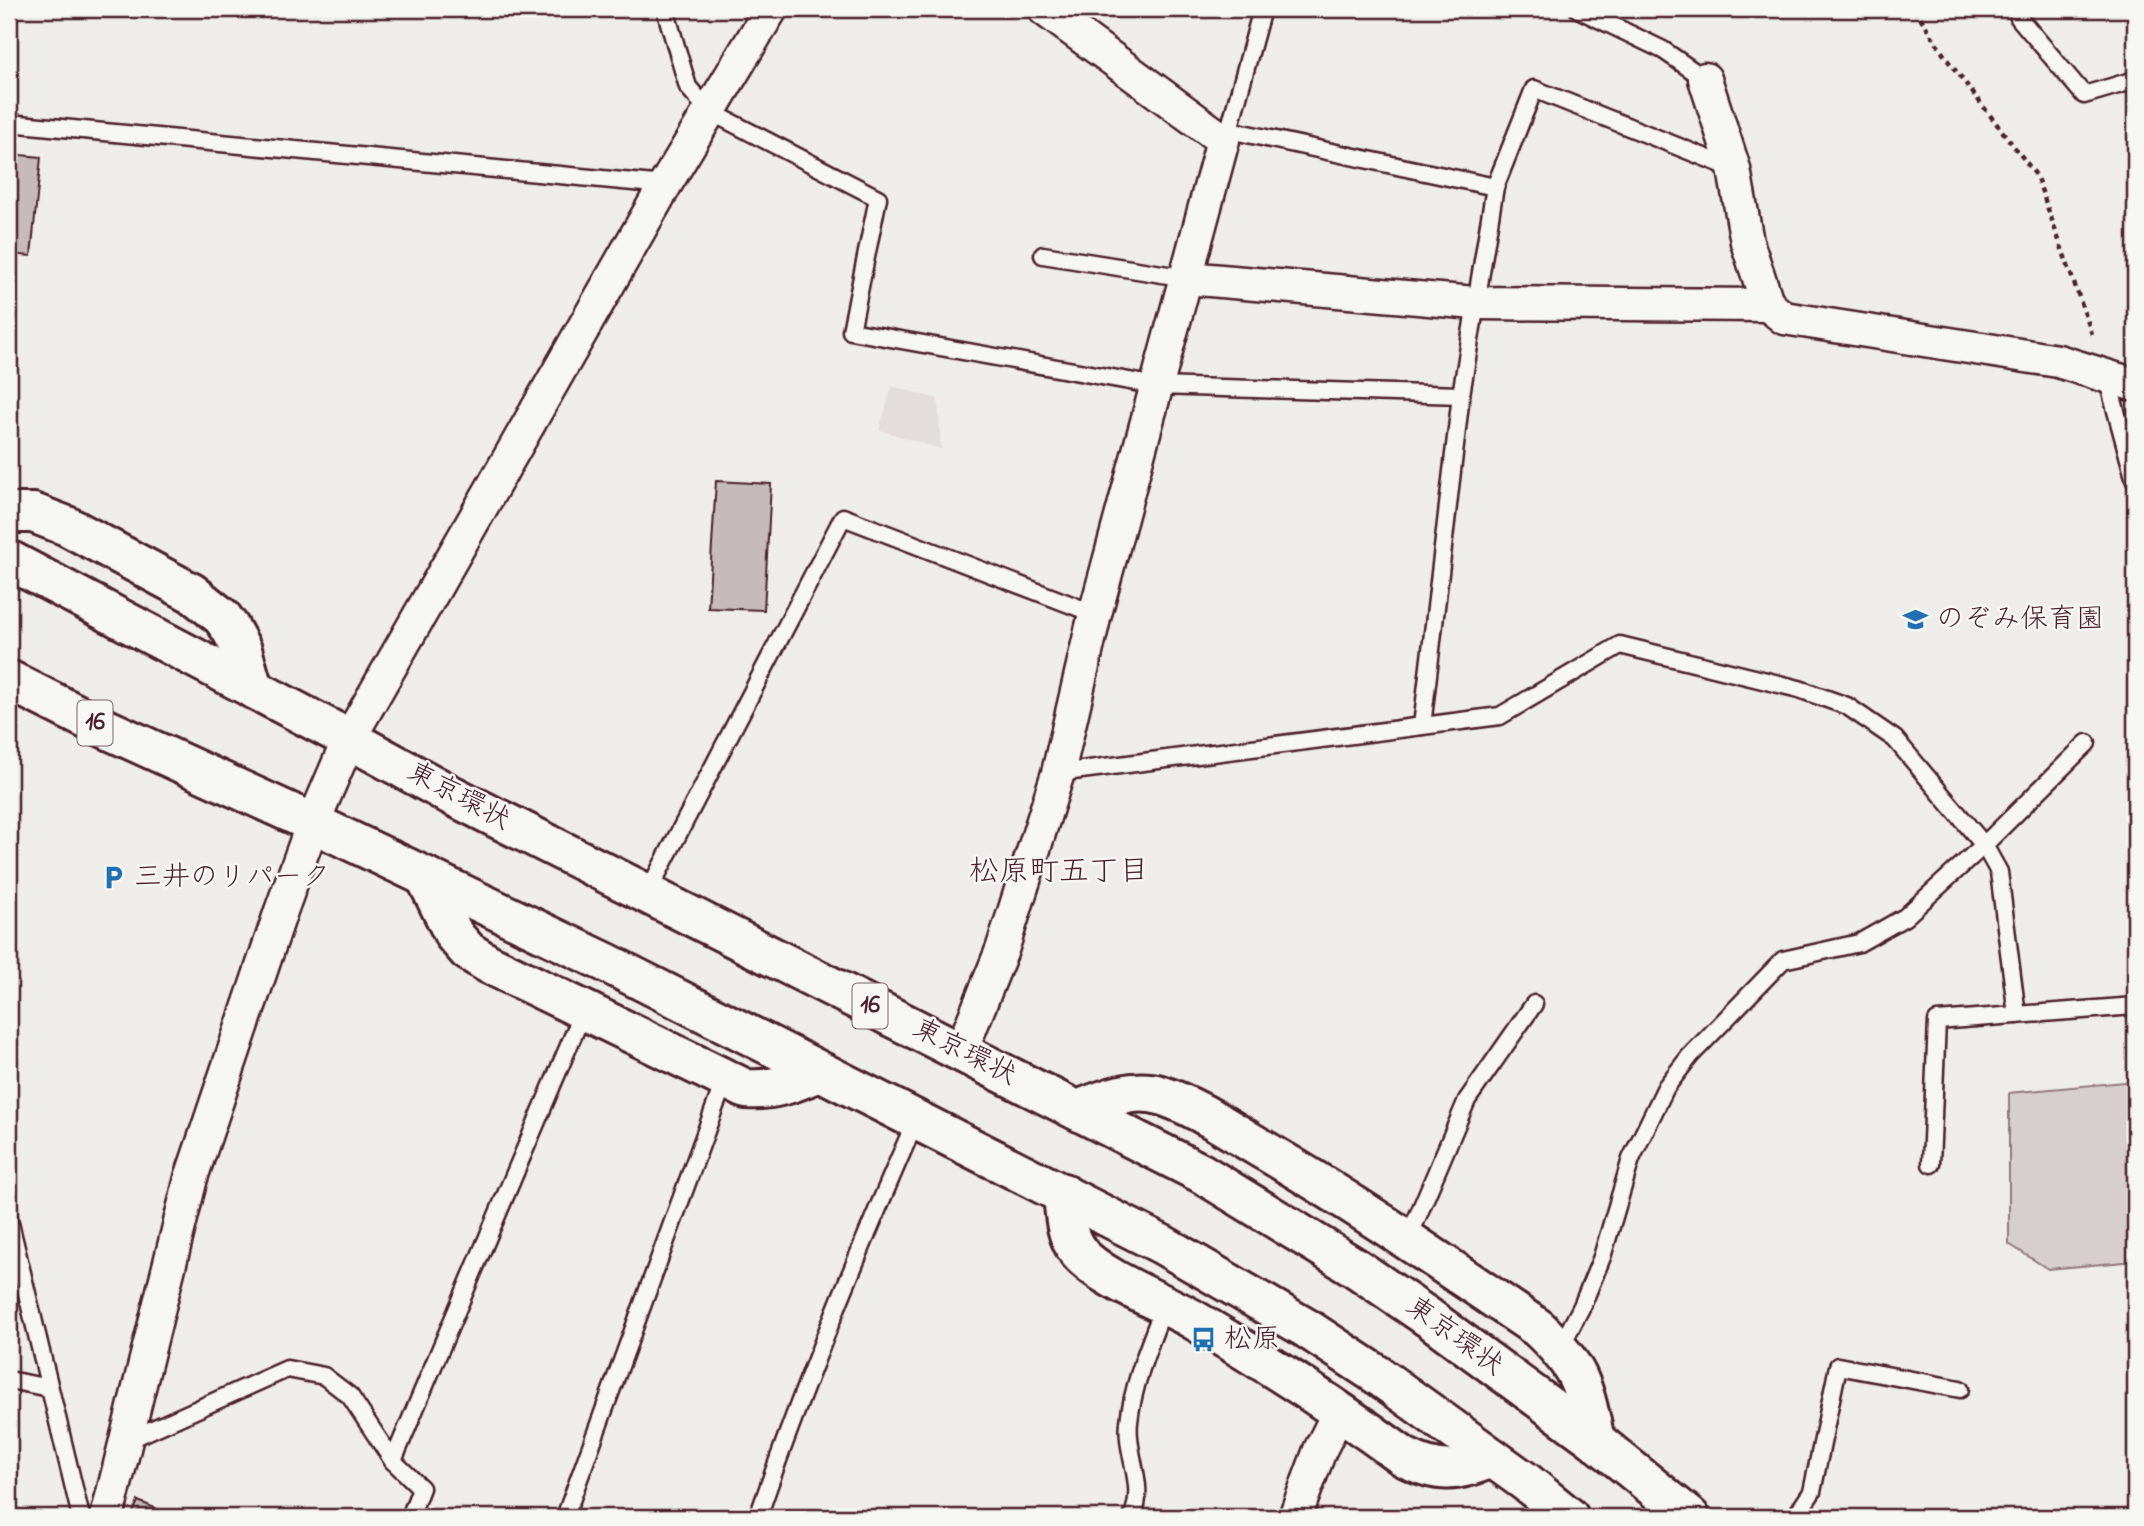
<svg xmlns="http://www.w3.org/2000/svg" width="2144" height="1526" viewBox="0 0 2144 1526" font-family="'Indie Flower','Klee One',sans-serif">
	<rect width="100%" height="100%" fill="#efedea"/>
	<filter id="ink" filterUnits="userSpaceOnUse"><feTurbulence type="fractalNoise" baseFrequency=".0143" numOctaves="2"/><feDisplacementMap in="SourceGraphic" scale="14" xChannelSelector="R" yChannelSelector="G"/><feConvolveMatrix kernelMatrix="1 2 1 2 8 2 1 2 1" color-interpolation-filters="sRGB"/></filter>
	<g filter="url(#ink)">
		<!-- built -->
		<polygon fill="#e3dedc" points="892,386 938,399 941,449 879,430"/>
		<!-- park -->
		<polygon fill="#d7cfce" stroke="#90777c" stroke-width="2" points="2135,1081 2135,1261 2048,1269 2009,1244 2009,1093"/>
		<!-- building -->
		<g fill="#c6babb" stroke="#4a1f2b" stroke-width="2">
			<polygon points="9,154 41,157 31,256 9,254"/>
			<polygon points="716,481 771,484 764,610 708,608"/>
			<polygon points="138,1501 176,1517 131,1517"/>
		</g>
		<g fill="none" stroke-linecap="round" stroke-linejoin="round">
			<defs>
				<g id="lane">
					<polyline points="665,9 688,87 709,111 878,198 851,331 1157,386 1461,395"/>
					<polyline points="1578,9 1663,50 1705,79"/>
					<polyline points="2017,9 2019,18 2084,95 2135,80"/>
					<polyline points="9,123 665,185"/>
					<polyline points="1229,130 1495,187 1534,89 1734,169"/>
					<polyline points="1225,137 1229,130 1262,9"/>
					<polyline points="1043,255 1187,278"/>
					<polyline points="2106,374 2135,481"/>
					<polyline points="1422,726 1461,395 1495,187"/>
					<polyline points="1058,773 1500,716 1620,645 1799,689 1847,706 1895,739 1984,845 1999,872 2017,1015"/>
					<polyline points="647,894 843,517 1095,614"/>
					<polyline points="1931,1164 1937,1021 2135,1006"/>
					<polyline points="9,1219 81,1517"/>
					<polyline points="1408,1239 1467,1100 1534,1004"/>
					<polyline points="1560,1348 1582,1306 1602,1257 1631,1159 1666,1087 1690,1056 1783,960 1859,943 1905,917 1984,845 2087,743"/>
					<polyline points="9,1380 49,1388"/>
					<polyline points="126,1441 287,1369 324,1376 350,1396 393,1461"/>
					<polyline points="410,1517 421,1488 393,1461 584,1010"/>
					<polyline points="565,1517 725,1079"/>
					<path d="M 758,1517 C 804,1382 859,1250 916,1120"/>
					<path d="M 1132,1517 C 1147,1486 1125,1454 1129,1422 C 1133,1382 1151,1341 1165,1304"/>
					<polyline points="1795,1517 1812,1492 1838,1366 1960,1389"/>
				</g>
				<g id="street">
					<polyline points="1705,79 1734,169 1747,242 1768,305 1784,318 2058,361 2135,385"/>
					<polyline points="1187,278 1475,303 1768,305"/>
					<polyline points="961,1051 1002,950 1058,773 1095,614 1223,140 1044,9"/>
					<polyline points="107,1517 191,1178 281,911 313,823 349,739 665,185 771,9"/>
					<polyline points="1295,1517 1320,1450 1339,1412"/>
				</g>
				<g id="highway">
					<polyline points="9,513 33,513 67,526 192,593 222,617 230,628 242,650 253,689"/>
					<polyline points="9,560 349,739 451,795 1201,1173 1356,1268 1429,1318 1595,1440 1690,1517"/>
					<polyline points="9,680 98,725 313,823 607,963 1163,1245 1306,1328 1379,1376 1526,1482 1569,1517"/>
					<path d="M 425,876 L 454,935 L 468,951 L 487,963 L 746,1089 C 773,1091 793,1083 818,1072"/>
					<path d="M 1078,1110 C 1103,1100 1132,1087 1160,1095 C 1198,1107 1234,1133 1269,1153 C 1361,1207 1449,1268 1538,1328 C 1581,1368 1583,1385 1595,1440"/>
					<path d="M 1063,1193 C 1065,1215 1065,1235 1079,1253 C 1101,1279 1163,1302 1194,1320 C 1266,1362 1336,1407 1404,1457 C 1440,1475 1456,1472 1492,1458"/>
				</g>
			</defs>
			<!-- lane casing -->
			<use href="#lane" stroke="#4a1f2b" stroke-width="21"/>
			<!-- street casing -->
			<use href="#street" stroke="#4a1f2b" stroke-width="37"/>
			<!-- highway casing -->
			<use href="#highway" stroke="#4a1f2b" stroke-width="44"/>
			<!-- path -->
			<polyline stroke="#4a1f2b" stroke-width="4.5" stroke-dasharray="5 5" stroke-linecap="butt" points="1915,9 1946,58 2036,175 2092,334"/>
			<!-- lane -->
			<use href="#lane" stroke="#f6f6f2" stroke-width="16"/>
			<!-- street -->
			<use href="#street" stroke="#f6f6f2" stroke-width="32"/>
			<!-- highway -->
			<use href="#highway" stroke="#f6f6f2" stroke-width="38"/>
		</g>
	</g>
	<!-- icons -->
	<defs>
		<symbol id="school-bare" viewBox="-9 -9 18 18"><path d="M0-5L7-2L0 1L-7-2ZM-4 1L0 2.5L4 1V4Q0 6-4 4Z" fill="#1f6fb2" stroke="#f6f6f2" stroke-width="2.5" paint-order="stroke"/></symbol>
		<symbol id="parking-bare" viewBox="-9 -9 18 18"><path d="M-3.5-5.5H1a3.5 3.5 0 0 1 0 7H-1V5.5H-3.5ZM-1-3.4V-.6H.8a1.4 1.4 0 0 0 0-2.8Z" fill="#1f6fb2" stroke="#f6f6f2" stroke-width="2.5" paint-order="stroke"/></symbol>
		<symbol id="bus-bare" viewBox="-9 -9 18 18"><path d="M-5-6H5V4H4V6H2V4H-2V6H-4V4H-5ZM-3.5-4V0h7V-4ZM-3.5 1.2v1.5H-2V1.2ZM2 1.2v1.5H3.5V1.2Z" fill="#1f6fb2" stroke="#f6f6f2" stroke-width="2.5" paint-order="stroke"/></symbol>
	</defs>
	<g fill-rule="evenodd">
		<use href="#school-bare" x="1898" y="602" width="35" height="35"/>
		<use href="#parking-bare" x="96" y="860" width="35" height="35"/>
		<use href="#bus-bare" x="1186" y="1322" width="35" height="35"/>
	</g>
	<g text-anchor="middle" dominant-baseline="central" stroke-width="5" stroke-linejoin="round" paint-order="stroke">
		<!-- shield labels -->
		<g fill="#f6f6f2" stroke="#7e6067" stroke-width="2">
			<rect x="77.5" y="700.5" width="35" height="45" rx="5"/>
			<rect x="852.5" y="983.5" width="35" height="45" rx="5"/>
		</g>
		<g font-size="26" font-weight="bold" fill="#4a1f2b">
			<text x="95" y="723">16</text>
			<text x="870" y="1006">16</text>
		</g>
		<!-- poi labels -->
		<g font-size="28" fill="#4a1f2b" stroke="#f6f6f2" text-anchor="start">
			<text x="1936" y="620">のぞみ保育園</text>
			<text x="134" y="878">三井のリパーク</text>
			<text x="1224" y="1340">松原</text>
		</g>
		<!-- street labels -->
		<g font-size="28" fill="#4a1f2b" stroke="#f6f6f2">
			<text transform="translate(458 797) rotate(28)">東京環状</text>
			<text transform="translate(964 1053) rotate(27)">東京環状</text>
			<text transform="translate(1454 1337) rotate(36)">東京環状</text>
		</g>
		<!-- neighbourhood labels -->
		<g font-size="30" fill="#4a1f2b" stroke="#f6f6f2">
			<text x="1059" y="873">松原町五丁目</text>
		</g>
	</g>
	<!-- margin -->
	<rect width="2144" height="1526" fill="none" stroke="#f6f6f2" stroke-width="35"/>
	<rect x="18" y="18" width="2109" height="1491" fill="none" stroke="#4a1f2b" stroke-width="2.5" filter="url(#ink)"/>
</svg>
